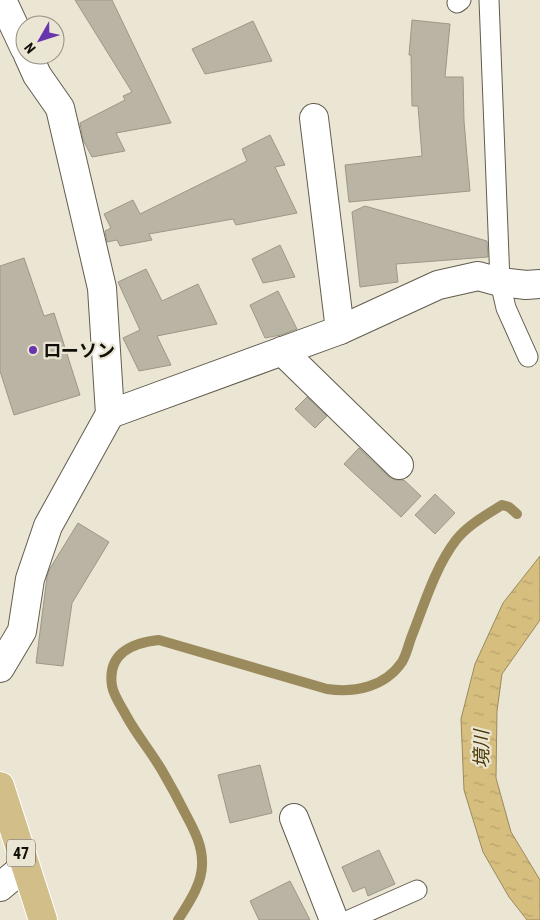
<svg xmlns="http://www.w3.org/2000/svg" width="540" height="920" viewBox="0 0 540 920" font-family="'Roboto Condensed','Noto Sans JP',sans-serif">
	<defs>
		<pattern id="water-ripples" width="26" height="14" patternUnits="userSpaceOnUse" patternTransform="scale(1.25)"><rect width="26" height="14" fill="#d6be7f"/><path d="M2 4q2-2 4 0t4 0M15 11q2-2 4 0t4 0" fill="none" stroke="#b7a26c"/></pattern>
	</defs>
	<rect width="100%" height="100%" fill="#ebe5d4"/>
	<!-- water -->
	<polygon fill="url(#water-ripples)" stroke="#9b8a5c" points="540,556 540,620 502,674 497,711 496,778 511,832 540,880 540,920 527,920 509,897 483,852 464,790 461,719 475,664 503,603"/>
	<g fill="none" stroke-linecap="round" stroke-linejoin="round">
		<!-- stream -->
		<path stroke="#9b8a5c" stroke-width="10" d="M 178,920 C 188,904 202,884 202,865 C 203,845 193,828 184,811 C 178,799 171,786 164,774 C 153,754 138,737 127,717 C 122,707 114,697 112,686 C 107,653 132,643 159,640 L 327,689 C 355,693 385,687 402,662 C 407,654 409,642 413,633 C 425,602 436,566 456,540 C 468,525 486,515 502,505 L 509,507 L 517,514"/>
	</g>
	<!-- building -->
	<g fill="#bab4a4" stroke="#9c9787">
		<polygon points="75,0 112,0 171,123 116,133 125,151 92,157 83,140 80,123 125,100 123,96 132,92"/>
		<polygon points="412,20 450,24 445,77 463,77 464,121 470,191 349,202 345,165 422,156 418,106 412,106 411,55 409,55"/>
		<polygon points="253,21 272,61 205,74 192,49"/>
		<polygon points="270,135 285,165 275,167 297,213 236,225 233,219 149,234 152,240 120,246 117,240 107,242 105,231 111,228 104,214 133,200 140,214 247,161 242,149"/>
		<polygon points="365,206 487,241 488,257 396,264 398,282 360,287 352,212"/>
		<polygon points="280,245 295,277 263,283 252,259"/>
		<polygon points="24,258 44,316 54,313 80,395 14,415 0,371 0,266"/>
		<polygon points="146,269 162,301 198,284 217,324 157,336 171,365 139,371 123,338 140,330 118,282"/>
		<polygon points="278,291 297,329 281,335 265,338 250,305"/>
		<polygon points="307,397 327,416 315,428 295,409"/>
		<polygon points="359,448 388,476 396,480 404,480 421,496 401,517 344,464"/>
		<polygon points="435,494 455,513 435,534 415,515"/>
		<polygon points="78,523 109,542 72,603 63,666 36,663 47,577 49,570"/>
		<polygon points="260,765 272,813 230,823 218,775"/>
		<polygon points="379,850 395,884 368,896 365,887 353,892 342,867"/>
		<polygon points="290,881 310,920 259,920 250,901"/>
	</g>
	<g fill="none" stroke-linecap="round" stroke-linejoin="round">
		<defs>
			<g id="service">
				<polyline points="489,0 500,282 506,308 528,357"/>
				<polyline points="457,3 461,0"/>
				<polyline points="349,920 417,890"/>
			</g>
			<g id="minor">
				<polyline points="2,0 25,49"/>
				<polyline points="314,118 340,330"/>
				<polyline points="282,351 399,465"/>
				<polyline points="110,414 340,330 438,285 478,276 500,282 526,285 540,284"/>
				<polyline points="0,668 22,631 30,579 48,526 110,414 102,288 60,108 37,75 28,55"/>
				<polyline points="294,818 334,920"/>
				<polyline points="0,887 25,866"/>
			</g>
			<polyline id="primary" points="0,786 43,920"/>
		</defs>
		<!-- service casing -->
		<use href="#service" stroke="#625c4e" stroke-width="21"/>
		<!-- minor casing -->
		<use href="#minor" stroke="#625c4e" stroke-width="30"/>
		<!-- primary casing -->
		<use href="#primary" stroke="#fff" stroke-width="30"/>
		<!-- service -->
		<use href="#service" stroke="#fff" stroke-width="19"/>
		<!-- minor -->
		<use href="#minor" stroke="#fff" stroke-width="28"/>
		<!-- primary -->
		<use href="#primary" stroke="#d1be88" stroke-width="28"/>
	</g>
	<!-- markers -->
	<circle fill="#6935ac" stroke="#ebe5d4" stroke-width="2" cx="33" cy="350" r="5"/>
	<g text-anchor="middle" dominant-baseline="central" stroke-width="4.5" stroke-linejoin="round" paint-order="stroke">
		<!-- shield labels -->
		<rect fill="#ebe5d4" stroke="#524f46" stroke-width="1" x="7" y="839.5" width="28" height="27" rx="4"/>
		<g font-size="16" font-weight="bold" fill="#110f09">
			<text x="21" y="853">47</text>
		</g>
		<!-- poi labels -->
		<g font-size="18" font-weight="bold" fill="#110f09" stroke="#ebe5d4" text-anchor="start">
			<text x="43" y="350">ローソン</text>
		</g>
		<!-- water labels -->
		<g font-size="19" font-style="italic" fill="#4a3905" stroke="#ebe5d4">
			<text transform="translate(481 749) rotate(-90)">境川</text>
		</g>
	</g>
	<!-- north arrow -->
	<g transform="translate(40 40) rotate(231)"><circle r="24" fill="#ebe5d4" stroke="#948f83"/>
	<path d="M0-4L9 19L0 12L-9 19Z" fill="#6935ac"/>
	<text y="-8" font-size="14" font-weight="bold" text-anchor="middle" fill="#110f09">N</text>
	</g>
</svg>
